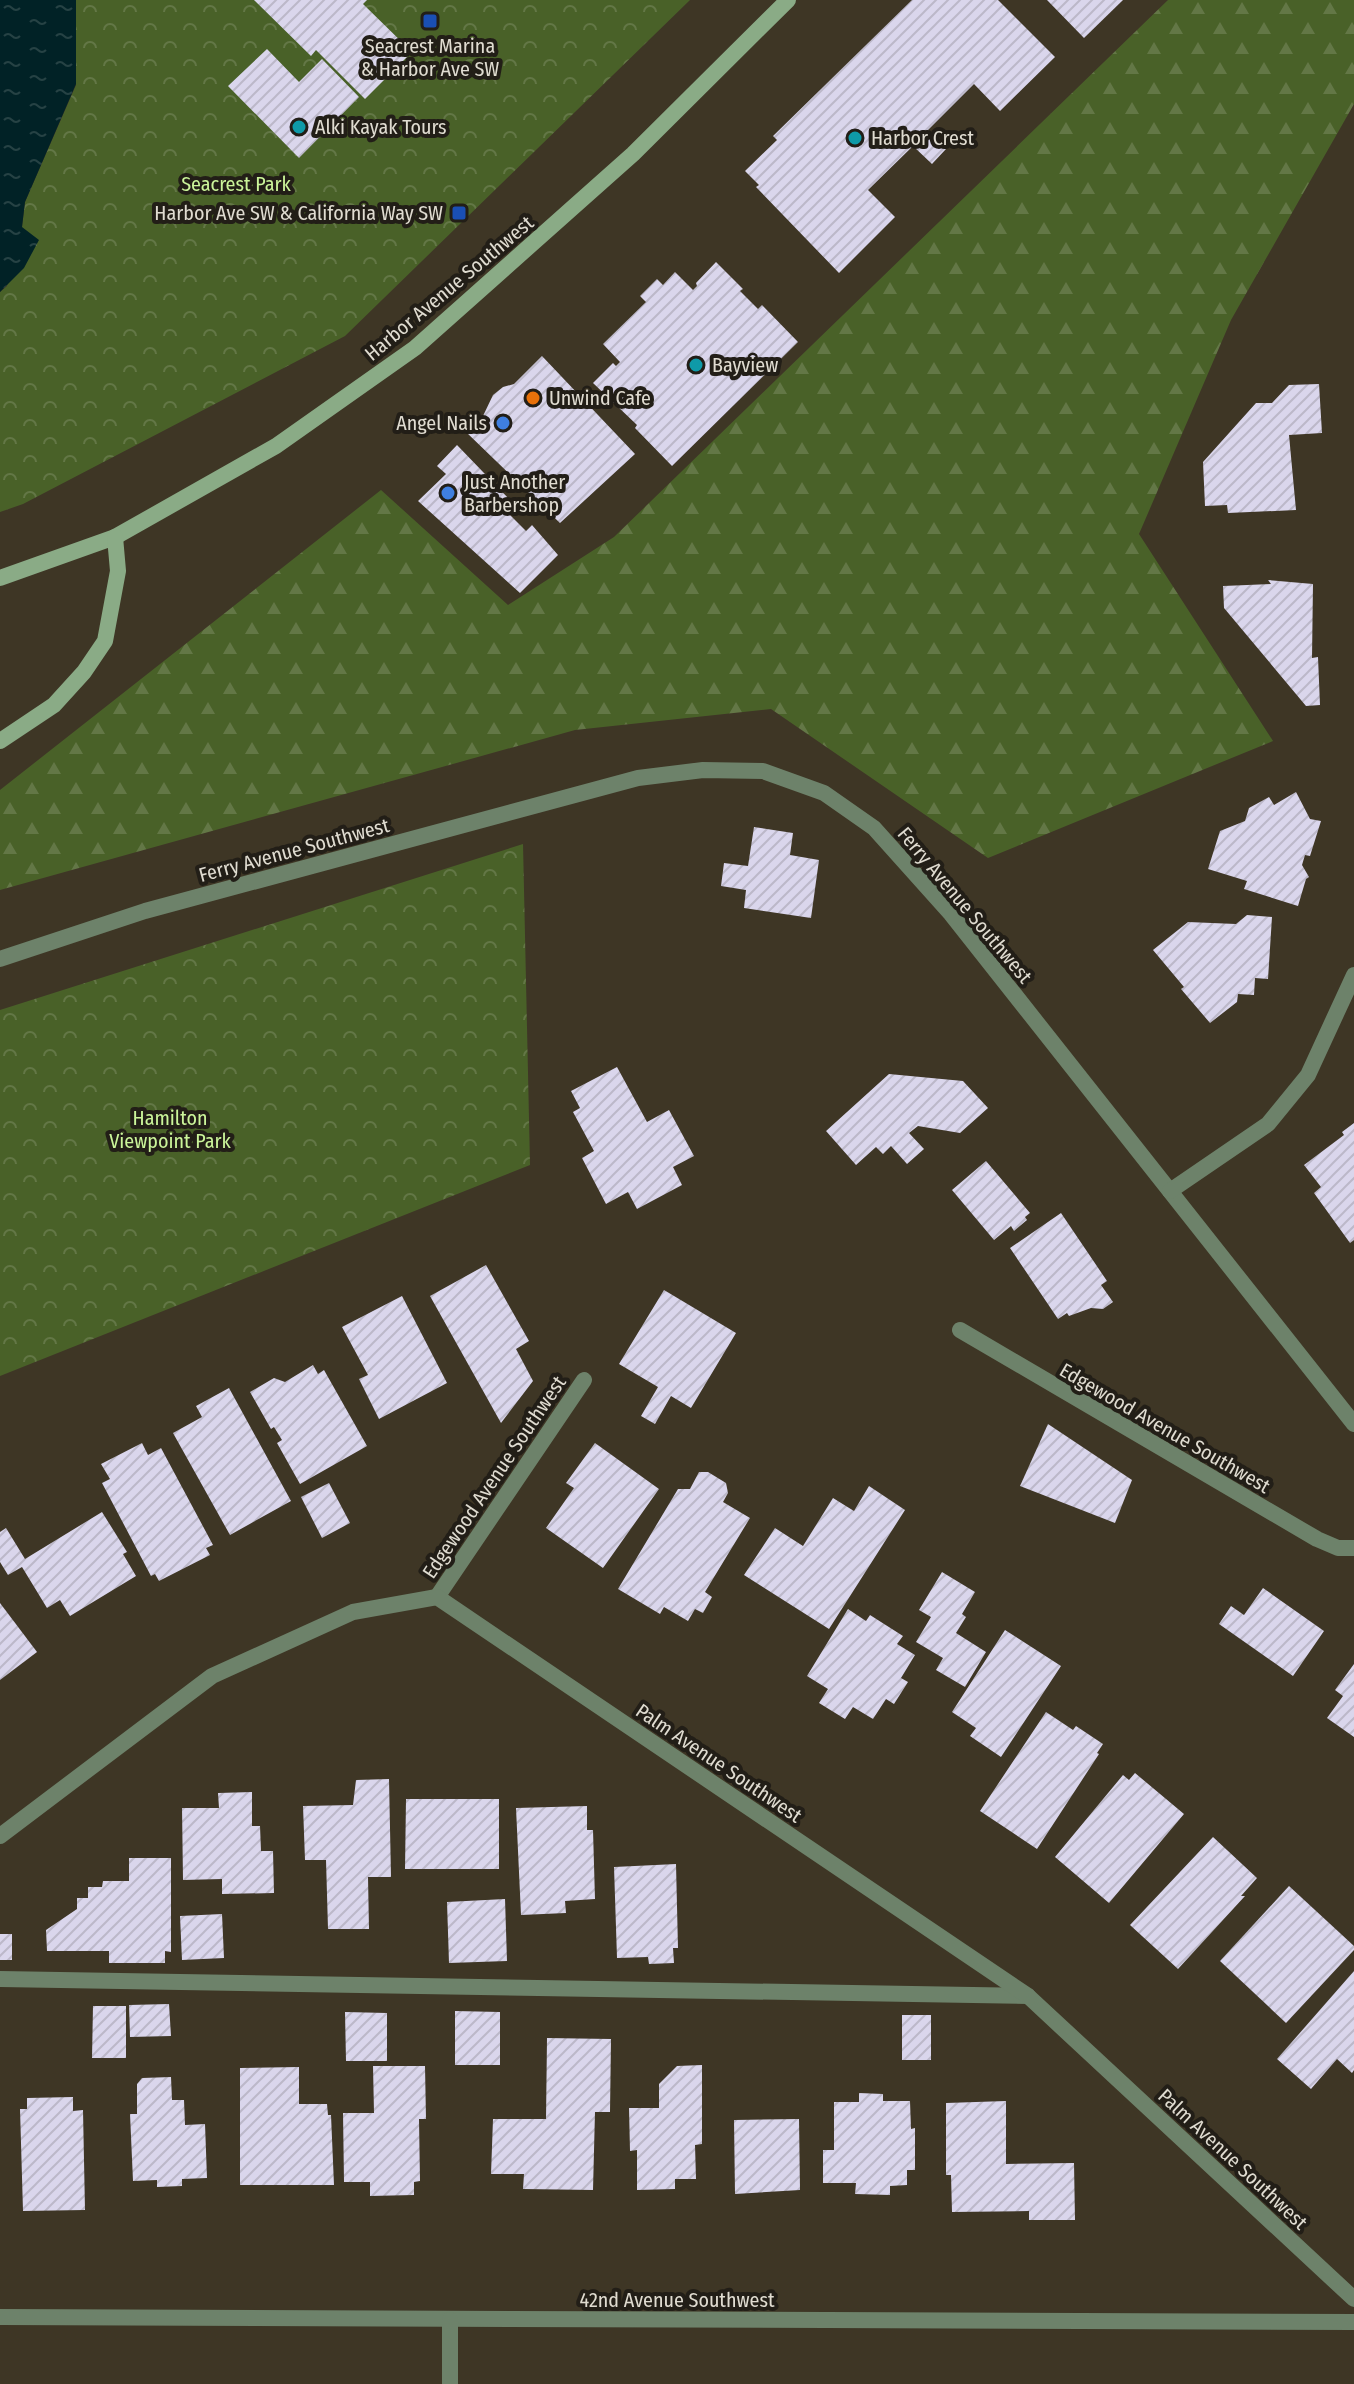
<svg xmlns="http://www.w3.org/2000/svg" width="1354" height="2384" viewBox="0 0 1354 2384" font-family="'Fira Sans Condensed',sans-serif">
	<defs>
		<pattern id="forest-firs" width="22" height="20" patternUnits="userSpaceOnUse" patternTransform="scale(2)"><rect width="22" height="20" fill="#496128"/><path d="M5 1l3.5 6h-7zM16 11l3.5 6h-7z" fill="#637746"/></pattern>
		<pattern id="park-crowns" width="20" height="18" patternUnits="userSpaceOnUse" patternTransform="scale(2)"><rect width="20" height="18" fill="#496128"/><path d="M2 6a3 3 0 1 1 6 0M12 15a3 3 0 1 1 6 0" fill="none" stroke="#637746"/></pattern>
		<pattern id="water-ripples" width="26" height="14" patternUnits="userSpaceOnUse" patternTransform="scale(2)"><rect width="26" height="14" fill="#012226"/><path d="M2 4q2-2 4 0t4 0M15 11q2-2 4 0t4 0" fill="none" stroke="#264244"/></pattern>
		<pattern id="building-hatch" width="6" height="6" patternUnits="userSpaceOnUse" patternTransform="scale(2)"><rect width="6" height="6" fill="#dad6ec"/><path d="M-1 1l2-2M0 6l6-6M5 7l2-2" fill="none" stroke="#bcb8c9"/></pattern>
	</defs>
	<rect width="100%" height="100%" fill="#3e3625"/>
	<!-- forest -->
	<polygon fill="url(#forest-firs)" points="1168,0 1354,0 1354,104 1231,320 1139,534 1273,741 988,858 771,709 575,730 0,890 0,790 381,490 508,605 614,537"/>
	<!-- park -->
	<g fill="url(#park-crowns)">
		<polygon points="76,0 690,0 345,336 23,504 0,512 0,292 7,286 22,227 25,202 76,85"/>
		<polygon points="523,844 530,1165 0,1376 0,1010"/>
	</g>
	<!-- water -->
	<polygon fill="url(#water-ripples)" points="0,0 76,0 76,84 25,202 22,227 39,240 24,268 0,292"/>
	<!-- building -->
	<g fill="url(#building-hatch)">
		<polygon points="254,0 367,0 363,4 412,52 365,99 316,50 311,56"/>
		<polygon points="912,0 998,0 1055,57 1000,111 974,84 928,130 946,149 932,164 913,146 868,190 895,217 839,273 756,187 759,185 745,171 777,140 773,136"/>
		<polygon points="1047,0 1123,0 1084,38"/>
		<polygon points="267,49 299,82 322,59 359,97 299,158 228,86"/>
		<polygon points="716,262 743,289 740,291 758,309 762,305 798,342 672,466 635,428 637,425 593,383 613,363 616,366 620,362 603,344 646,302 640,296 657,279 663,285 675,272 693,290 697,286 696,283"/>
		<polygon points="542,356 635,454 560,523 466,432 483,416 493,395 503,387 514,384"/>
		<polygon points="1319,384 1322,433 1289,435 1296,510 1228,513 1227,505 1205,506 1203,462 1256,403 1272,403 1289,385"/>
		<polygon points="457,445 513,503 506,511 526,531 532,525 558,555 520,593 418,501 446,474 437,466"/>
		<polygon points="1268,580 1313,584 1312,658 1318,657 1320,705 1306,706 1224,608 1223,586 1271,584"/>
		<polygon points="1296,792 1310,819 1321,821 1310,856 1305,855 1302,865 1309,877 1306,879 1298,906 1244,889 1247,881 1208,869 1220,831 1245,821 1249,808 1269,797 1274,805"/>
		<polygon points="754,827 793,833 790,855 819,860 811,918 744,908 746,890 721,886 724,863 748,866"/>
		<polygon points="1247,915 1272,917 1268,979 1255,978 1254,995 1238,994 1237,1002 1210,1023 1181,989 1184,987 1153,950 1188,922 1236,924"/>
		<polygon points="617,1067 647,1122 669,1110 694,1156 673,1167 682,1185 637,1209 628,1192 606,1204 582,1158 594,1151 573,1112 580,1108 571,1091"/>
		<polygon points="889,1074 963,1081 988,1108 960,1133 918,1126 909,1133 924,1149 907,1164 891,1146 883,1154 876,1147 856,1165 826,1131"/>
		<polygon points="1354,1123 1354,1240 1350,1243 1314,1193 1321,1187 1304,1165 1344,1135 1342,1132"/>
		<polygon points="986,1161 1030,1213 1025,1217 1027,1220 1014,1231 1011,1226 994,1240 952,1190"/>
		<polygon points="1061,1213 1107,1281 1101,1285 1113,1302 1103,1309 1091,1308 1069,1316 1067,1313 1058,1319 1010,1248"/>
		<polygon points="486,1265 529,1341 516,1349 533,1381 501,1423 430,1296"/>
		<polygon points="664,1290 736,1333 691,1408 671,1396 655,1424 641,1416 658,1387 619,1364"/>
		<polygon points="402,1296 447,1383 379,1419 359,1379 368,1375 342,1327"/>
		<polygon points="313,1365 318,1374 324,1370 367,1446 300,1484 277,1443 282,1440 274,1427 271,1429 250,1392 274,1378 285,1382"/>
		<polygon points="229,1388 291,1501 230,1535 173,1433 202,1417 196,1406"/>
		<polygon points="1048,1424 1132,1480 1115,1523 1020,1486"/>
		<polygon points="142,1443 148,1455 161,1448 213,1545 206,1548 210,1555 159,1581 155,1574 151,1576 102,1483 110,1479 101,1464"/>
		<polygon points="595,1443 659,1489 603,1568 546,1528 574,1488 566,1483"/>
		<polygon points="699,1472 708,1472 726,1483 728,1493 723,1502 750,1518 705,1592 712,1597 703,1613 695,1609 688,1621 664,1607 660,1614 618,1589 678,1489 690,1489"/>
		<polygon points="329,1483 350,1523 322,1538 301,1497"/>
		<polygon points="869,1486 905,1510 829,1629 744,1575 775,1528 803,1546 833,1498 854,1511"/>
		<polygon points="102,1512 127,1552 123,1554 136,1576 70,1616 60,1600 47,1608 22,1567 8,1575 0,1562 0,1532 6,1528 25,1559"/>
		<polygon points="942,1572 975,1592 962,1614 966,1617 956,1633 986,1652 965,1687 936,1670 943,1658 916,1642 931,1617 919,1610"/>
		<polygon points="1263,1588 1324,1631 1293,1676 1219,1624 1231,1606 1244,1615"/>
		<polygon points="0,1603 37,1652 0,1680"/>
		<polygon points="848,1609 866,1621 870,1615 903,1636 897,1644 915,1655 901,1678 908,1682 894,1704 886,1699 873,1719 853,1707 845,1719 819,1703 828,1689 807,1676"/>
		<polygon points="1005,1630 1061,1666 1001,1757 970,1736 976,1728 952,1712"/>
		<polygon points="1354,1664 1354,1737 1327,1718 1343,1696 1335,1690"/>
		<polygon points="1046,1712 1073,1730 1076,1726 1103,1744 1097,1753 1099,1754 1037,1849 980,1811"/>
		<polygon points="1135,1773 1184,1814 1109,1903 1055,1857 1123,1775 1129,1780"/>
		<polygon points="389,1779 391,1877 368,1877 369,1929 328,1929 326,1860 305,1860 303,1806 353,1805 356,1780"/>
		<polygon points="252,1792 252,1826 260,1826 261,1851 273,1851 274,1893 222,1894 222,1879 183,1880 182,1808 219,1808 218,1793"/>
		<polygon points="406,1799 499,1799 499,1869 405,1869"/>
		<polygon points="587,1806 587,1830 593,1830 595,1899 565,1901 566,1913 521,1915 516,1808"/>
		<polygon points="1213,1837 1257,1878 1241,1896 1245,1896 1178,1969 1130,1925"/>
		<polygon points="129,1858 171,1858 171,1952 165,1951 165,1963 109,1963 109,1951 47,1951 46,1930 77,1909 77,1898 88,1898 88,1887 102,1887 103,1881 129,1881"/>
		<polygon points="676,1864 678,1948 673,1948 674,1963 649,1964 648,1957 617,1958 614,1867"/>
		<polygon points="1289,1886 1354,1946 1354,1950 1286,2023 1220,1961"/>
		<polygon points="505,1899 507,1961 449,1963 447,1902"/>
		<polygon points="222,1914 224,1958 182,1960 180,1916"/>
		<rect x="0" y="1934" width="12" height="26"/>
		<polygon points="1354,1971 1354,2070 1352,2073 1337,2059 1311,2089 1277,2059"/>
		<polygon points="169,2004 171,2036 130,2037 129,2005"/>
		<polygon points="93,2006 126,2006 126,2058 92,2058"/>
		<polygon points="455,2011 500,2012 500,2065 455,2065"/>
		<polygon points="345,2012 387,2013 387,2061 346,2061"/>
		<rect x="902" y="2015" width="29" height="45"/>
		<polygon points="547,2038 611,2039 610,2112 595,2112 593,2190 523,2189 524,2174 491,2174 493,2119 546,2119"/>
		<polygon points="702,2065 702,2144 695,2145 696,2179 675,2179 675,2189 637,2190 637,2150 630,2151 629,2108 659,2108 659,2084 677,2066"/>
		<polygon points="373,2066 425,2066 426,2119 419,2119 420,2181 414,2182 414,2195 370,2196 370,2182 344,2182 343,2113 374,2113"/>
		<polygon points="299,2067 299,2104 327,2104 328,2115 331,2115 334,2185 240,2185 240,2068"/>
		<polygon points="171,2077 172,2100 184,2100 185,2125 205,2124 207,2178 182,2179 182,2186 157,2187 157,2180 133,2181 130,2114 137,2114 137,2084 142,2078"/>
		<polygon points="859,2093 883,2094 883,2101 910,2101 911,2129 915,2128 915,2170 907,2170 907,2185 890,2186 890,2195 855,2194 856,2183 823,2183 823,2150 834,2150 834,2102 859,2102"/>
		<polygon points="73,2097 73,2111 83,2110 85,2210 23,2211 20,2109 27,2109 27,2098"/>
		<polygon points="1006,2101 1006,2164 1074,2163 1075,2220 1029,2220 1029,2211 952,2212 951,2175 946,2175 946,2103"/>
		<polygon points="799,2119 800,2190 735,2194 734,2120"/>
	</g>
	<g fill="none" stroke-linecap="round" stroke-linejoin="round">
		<!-- lane -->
		<polyline stroke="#6d826a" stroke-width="16" points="0,1979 1028,1996"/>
		<!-- street -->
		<g stroke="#6d826a" stroke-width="16">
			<polyline points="0,959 145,911 638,778 703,770 763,771 824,793 874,828 951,914 1354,1424"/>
			<polyline points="1170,1191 1268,1124 1308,1075 1354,975"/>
			<polyline points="960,1330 1317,1539 1338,1548 1354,1548"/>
			<polyline points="437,1597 584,1380"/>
			<polyline points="0,1836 212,1676 353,1612 437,1597 1028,1996 1354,2299"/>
			<polyline points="0,2317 1354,2322"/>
			<polyline points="450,2384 450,2320"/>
		</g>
		<!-- secondary -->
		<g stroke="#8aab86" stroke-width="16">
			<polyline points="0,578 115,537 276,446 415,348 633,154 788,0"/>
			<polyline points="0,741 54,705 84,672 105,641 118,571 115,537"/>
		</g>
	</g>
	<!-- markers -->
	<g fill="#1a4fb4" stroke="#221e17" stroke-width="3">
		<rect x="422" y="13" width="16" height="16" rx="4"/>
		<rect x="451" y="205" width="16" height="16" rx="4"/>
	</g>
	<g fill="#0f9aa8" stroke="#221e17" stroke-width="3">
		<circle cx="299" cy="127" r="8"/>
		<circle cx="855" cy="138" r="8"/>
		<circle cx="696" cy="365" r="8"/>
	</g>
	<circle fill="#e8710a" stroke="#221e17" stroke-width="3" cx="533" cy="398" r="8"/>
	<g fill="#3f7fe0" stroke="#221e17" stroke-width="3">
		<circle cx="503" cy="423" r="8"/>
		<circle cx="448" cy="493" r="8"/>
	</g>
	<g text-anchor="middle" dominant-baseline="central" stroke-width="8" stroke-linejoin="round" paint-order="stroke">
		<!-- poi labels -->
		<g font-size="20" fill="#e0dcd1" stroke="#221e17" text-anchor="start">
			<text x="430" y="46" text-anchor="middle">Seacrest Marina<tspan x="430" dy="23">&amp; Harbor Ave SW</tspan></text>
			<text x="315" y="127">Alki Kayak Tours</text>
			<text x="871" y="138">Harbor Crest</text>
			<text x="443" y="213" text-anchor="end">Harbor Ave SW &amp; California Way SW</text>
			<text x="712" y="365">Bayview</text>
			<text x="549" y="398">Unwind Cafe</text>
			<text x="487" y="423" text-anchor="end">Angel Nails</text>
			<text x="464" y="482">Just Another<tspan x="464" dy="23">Barbershop</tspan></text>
		</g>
		<!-- park labels -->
		<g font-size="20" fill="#cbf59a" stroke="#221e17">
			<text x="236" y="184">Seacrest Park</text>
			<text x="170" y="1118">Hamilton<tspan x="170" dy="23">Viewpoint Park</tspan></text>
		</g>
		<!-- street labels -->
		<g font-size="20" fill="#e0dcd1" stroke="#221e17">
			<text transform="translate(449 288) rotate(-40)">Harbor Avenue Southwest</text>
			<text transform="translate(294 850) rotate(-15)">Ferry Avenue Southwest</text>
			<text transform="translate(965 905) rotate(50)">Ferry Avenue Southwest</text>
			<text transform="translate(1165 1428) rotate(30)">Edgewood Avenue Southwest</text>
			<text transform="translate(494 1477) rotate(-56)">Edgewood Avenue Southwest</text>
			<text transform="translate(719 1763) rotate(34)">Palm Avenue Southwest</text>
			<text transform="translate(1233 2159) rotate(43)">Palm Avenue Southwest</text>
			<text x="677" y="2300">42nd Avenue Southwest</text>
		</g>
	</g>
</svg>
